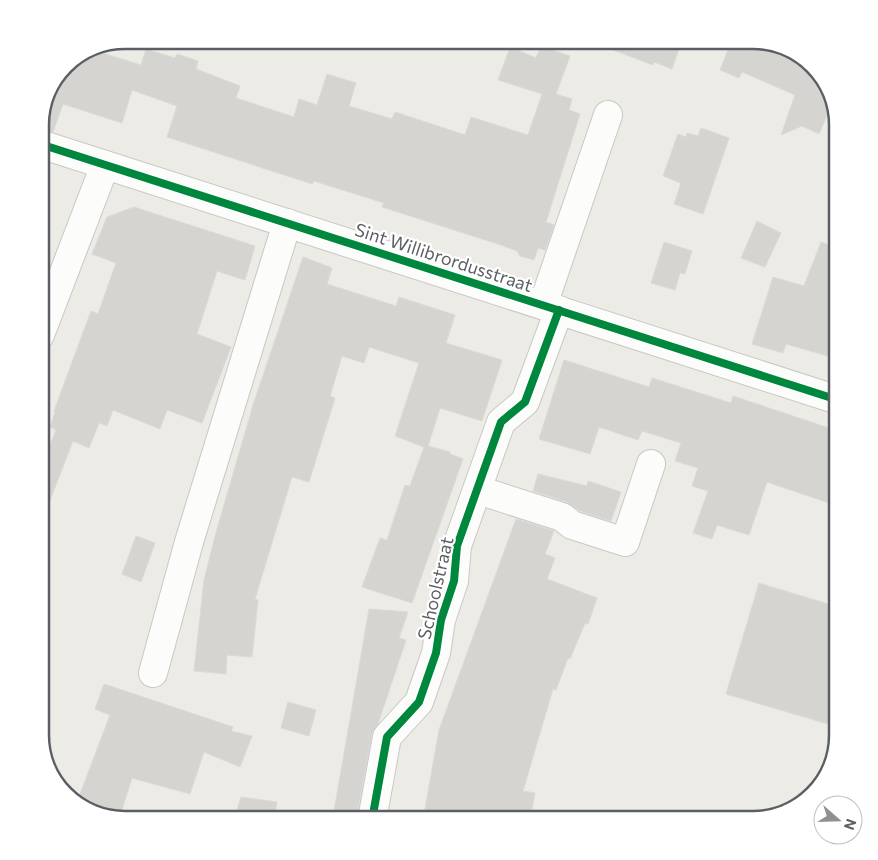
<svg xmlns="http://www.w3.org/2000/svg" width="878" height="860" viewBox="0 0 878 860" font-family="Commissioner,sans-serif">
	<rect width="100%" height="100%" fill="#ecebe6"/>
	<!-- building -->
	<g fill="#d6d4d1" stroke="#dcdad5">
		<polygon points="592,40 682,40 672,69 654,62 653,65 592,42"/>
		<polygon points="732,40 758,40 783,47 782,49 804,59 817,69 831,106 819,134 802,126 781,135 795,95 742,72 739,78 720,70"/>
		<polygon points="541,46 570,56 556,94 572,99 569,110 580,114 546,222 554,225 545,250 538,248 534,260 520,256 517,251 501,245 382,207 384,203 314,181 312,184 167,137 177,106 132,90 122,123 63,104 53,132 40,129 40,119 49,87 69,61 96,51 141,65 146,49 175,58 177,54 198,61 196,69 240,86 236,98 294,117 299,99 317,105 327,74 356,83 349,106 392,119 395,112 465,135 471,117 528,135 542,94 498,80 510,47 536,58"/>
		<polygon points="701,128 729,138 703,214 674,204 681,183 663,176 678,134 686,137 687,133 698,136"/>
		<polygon points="134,207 255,246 245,280 217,271 197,334 231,347 202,423 167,410 160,429 113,410 107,426 99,423 89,448 73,441 42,521 40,521 40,471 56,430 50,427 55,412 54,411 91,311 98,314 116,263 92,254 107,217"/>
		<polygon points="757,221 781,233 765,267 741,258"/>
		<polygon points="664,242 692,251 685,274 680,273 675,290 651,283"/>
		<polygon points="821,242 838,248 838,359 786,344 783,353 752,344 773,277 804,286"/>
		<polygon points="303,257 332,268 327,284 396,306 399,297 455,315 446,343 502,360 482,421 440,408 428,446 450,452 450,454 463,459 412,603 362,587 380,538 387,540 405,485 410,486 424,447 395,436 419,363 369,347 364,363 342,356 330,396 335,398 309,482 292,477 255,599 258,600 252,657 227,655 226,674 194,671 204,580 215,536 253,405"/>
		<polygon points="564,360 649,387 652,378 731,403 733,396 838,431 838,506 767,482 749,535 717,525 712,539 693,533 708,491 692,486 698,468 675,461 681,443 642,431 638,440 599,427 590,454 539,439"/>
		<polygon points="538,474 587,486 588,481 621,492 611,521 580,511 567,502 533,491"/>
		<polygon points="516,519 554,531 545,554 555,558 547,579 597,598 588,624 585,623 570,659 568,658 556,690 553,689 523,791 535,793 530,820 508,820 464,812 463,820 423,820 439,730"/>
		<polygon points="136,536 155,543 141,582 122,574"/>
		<polygon points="759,583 838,607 838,727 726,694"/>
		<polygon points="369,609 408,612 399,638 406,640 378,724 372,734 357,815 334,811"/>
		<polygon points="104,684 233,727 231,731 252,736 240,767 204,752 190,794 132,778 119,819 92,813 77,802 110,715 95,709"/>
		<polygon points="288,702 316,710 309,736 281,728"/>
		<polygon points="241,797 277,802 274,820 234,820"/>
	</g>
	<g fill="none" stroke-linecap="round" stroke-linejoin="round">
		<defs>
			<g id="minor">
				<polyline points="40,144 838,400"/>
				<polyline points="543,305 608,115"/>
				<polyline points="40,335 105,165"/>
				<polyline points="478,490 562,517 572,525 625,542 651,464"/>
				<polyline points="153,673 189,542 287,223"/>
				<polyline points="372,820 387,737 419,702 436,653 441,620 454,581 457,546 501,422 525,402 559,310"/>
			</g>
		</defs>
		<!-- minor casing -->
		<use href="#minor" stroke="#c8c8c6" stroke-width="30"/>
		<!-- minor -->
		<use href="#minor" stroke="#fcfcfb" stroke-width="28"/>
		<defs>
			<g id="cycleway">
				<polyline points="40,144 838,400"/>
				<polyline points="372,820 387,737 419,702 436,653 441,620 454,581 457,546 501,422 525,402 559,310"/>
			</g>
		</defs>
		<!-- cycleway casing -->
		<use href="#cycleway" stroke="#fff" stroke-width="11"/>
		<!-- cycleway -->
		<use href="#cycleway" stroke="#00873e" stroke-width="8"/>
	</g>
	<g text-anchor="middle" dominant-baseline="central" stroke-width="4.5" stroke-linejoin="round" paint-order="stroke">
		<!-- street labels -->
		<g font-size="18" fill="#5b5f64" stroke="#fff">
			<text transform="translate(444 257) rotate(18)">Sint Willibrordusstraat</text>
			<text transform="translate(435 588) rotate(-77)">Schoolstraat</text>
		</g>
	</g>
	<!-- crop -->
	<path d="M0 0H878V860H0ZM125 49H753A76 76 0 0 1 829 125V735A76 76 0 0 1 753 811H125A76 76 0 0 1 49 735V125A76 76 0 0 1 125 49Z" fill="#fff" fill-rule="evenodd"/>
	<path fill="none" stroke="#5b5f64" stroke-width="2.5" d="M125 49H753A76 76 0 0 1 829 125V735A76 76 0 0 1 753 811H125A76 76 0 0 1 49 735V125A76 76 0 0 1 125 49Z"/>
	<!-- north arrow -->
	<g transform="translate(838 820) rotate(110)"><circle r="24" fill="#ffffff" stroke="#bdbfc1"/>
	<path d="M0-4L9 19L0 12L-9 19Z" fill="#8e9092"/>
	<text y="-8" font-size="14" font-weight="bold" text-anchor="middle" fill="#5b5f64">N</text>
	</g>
</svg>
